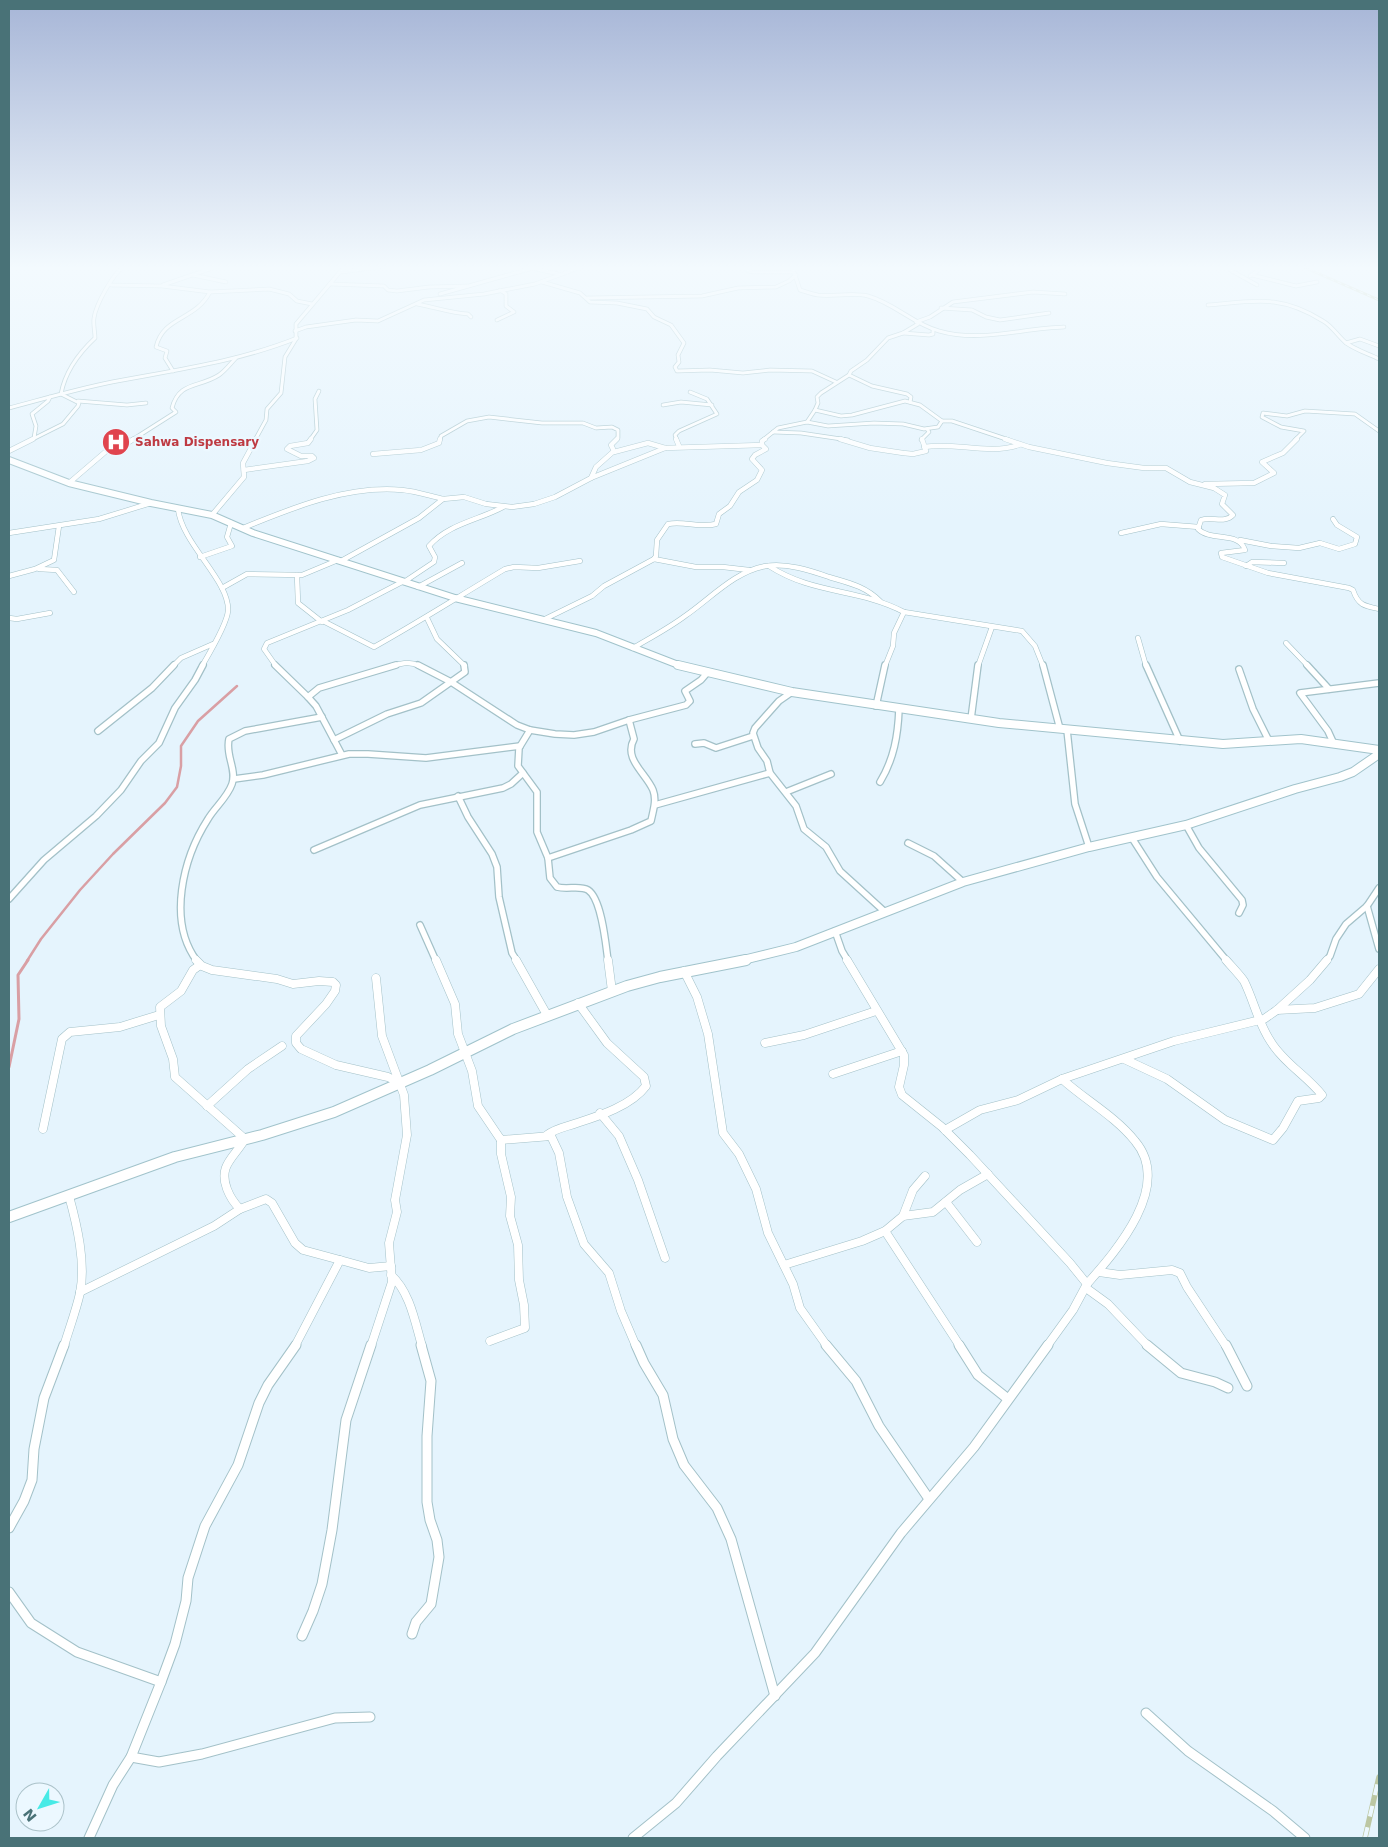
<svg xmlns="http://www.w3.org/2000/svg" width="1388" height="1847" viewBox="0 0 1388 1847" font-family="'DejaVu Sans',sans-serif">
	<rect width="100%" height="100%" fill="#e5f4fd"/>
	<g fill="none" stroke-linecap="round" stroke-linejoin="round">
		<!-- stream-far1 -->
		<polyline stroke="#d99fa4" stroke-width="2.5" points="27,961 41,939 80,890 113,854 165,803 177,787 181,766 181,746 198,721 237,686"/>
		<!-- stream -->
		<polyline stroke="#d99fa4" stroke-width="3" points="9,1067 19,1019 18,975 28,960"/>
		<defs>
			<g id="street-far4">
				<polyline points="522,266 559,274"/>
				<polyline points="747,266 748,271 754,272 793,272"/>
				<path d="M 792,266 L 800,290 C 806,292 812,294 818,295 C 834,297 852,292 868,296 C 894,303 913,324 939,331 C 980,343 1023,328 1064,327"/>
				<polyline points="1230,266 1230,270 1257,285"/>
				<polyline points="342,272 386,266"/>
				<polyline points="193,275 226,282"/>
				<polyline points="1252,275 1296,286 1317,282"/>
				<polyline points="1250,276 1265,266"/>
				<polyline points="542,282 580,293 590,302 617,303 647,309 654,317 671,325 684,343 678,355 679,362 675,367 677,371 710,370 743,373 770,370 812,371 836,382"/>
				<polyline points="330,284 384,286 388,290 397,291 429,287 467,286"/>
				<polyline points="111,285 162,286 210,292 269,289 289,294 297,301 312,304"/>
				<polyline points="163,285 218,266"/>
				<polyline points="440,294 533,268"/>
				<polyline points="587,298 702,296 738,288 776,287 789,281 796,275"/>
				<path d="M 417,304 C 435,307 449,313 468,314 L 471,317"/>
				<path d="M 1208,305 C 1255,301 1280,294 1323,321 C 1332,326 1337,335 1345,342 C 1353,349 1369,354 1379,359"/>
				<polyline points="941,308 972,310 986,317 1000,320 1049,313"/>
				<polyline points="497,320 514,312 506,306 506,294 500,290"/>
				<polyline points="916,322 930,317 953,302 1033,292 1065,294"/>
				<polyline points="295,331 306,327 356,320 378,321 424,300 484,294 535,284 584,266"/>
				<polyline points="903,333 929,335 933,334 933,331"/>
				<polyline points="1346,343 1360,339 1379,346"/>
				<path d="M 173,371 L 165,358 L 167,351 L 156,347 C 163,316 195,321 210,292"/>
				<polyline points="849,375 872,386 907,394 911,397 910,402"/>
				<polyline points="78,401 127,405 146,403"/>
				<polyline points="663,405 681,402 712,405"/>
				<path d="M 9,408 C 43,399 77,389 112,382 C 175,370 237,362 297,338"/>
				<polyline points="815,410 818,403 817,397 821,393 849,375 851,371 867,360 888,338 903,333 918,324"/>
				<polyline points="807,422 815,410 841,416 852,415 905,401 920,405 942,421"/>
				<polyline points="773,432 801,433 848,440"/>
				<polyline points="34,438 36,426 32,414 48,401 50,397"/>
				<path d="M 31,440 L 63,424 L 78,406 L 79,403 L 61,394 C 65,372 79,353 95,338 C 95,332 93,324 94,318 C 96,304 113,274 124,266"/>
				<path d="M 132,440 L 176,412 L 172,408 C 179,381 199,388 219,375 C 225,371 231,363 236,358"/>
				<polyline points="255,440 266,420 267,409 281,393 285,357 296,339 296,324 345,266"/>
				<polyline points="310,440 317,430 315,399 319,391"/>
				<polyline points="440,440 441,436 467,421 489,417 542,423 583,423 596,428 612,427 618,430 618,438 616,440"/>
				<polyline points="677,440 675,435 679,431 717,414 707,399 690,392"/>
				<polyline points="763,440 778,428 807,422 828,426 874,423 903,424 924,429 938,427 942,421 952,421 1009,440"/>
				<polyline points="921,440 929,432 927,429"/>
				<polyline points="1295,440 1304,431 1281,427 1262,417 1263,413 1287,416 1305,411 1355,414 1379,431"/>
			</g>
			<g id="street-far3">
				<polyline points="676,439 679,446"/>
				<polyline points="840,439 870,448 903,453 913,454 926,451 922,439"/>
				<path d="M 1005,439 L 1029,447 L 1107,463 L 1144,468 L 1166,468 L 1190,482 L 1214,488 L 1225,495 L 1222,504 L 1233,515 C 1225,524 1211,516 1201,520 L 1198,529 C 1211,542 1239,531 1245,550 L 1221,553 L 1222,557 L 1268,573 L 1349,588 L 1353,590 C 1358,605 1364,606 1379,609"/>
				<polyline points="127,443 134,439"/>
				<path d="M 924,447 C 956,442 988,455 1019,445"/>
				<polyline points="9,451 33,439"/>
				<polyline points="614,452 648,443 665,448"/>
				<polyline points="373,454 421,450 439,443 440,439"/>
				<polyline points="244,470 308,461 314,458 312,456 301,456 287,449 290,446 308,443 311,439"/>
				<polyline points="591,478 665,448 762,445"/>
				<polyline points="69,483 111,447"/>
				<polyline points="1205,484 1254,483 1274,473 1262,462 1283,453 1297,439"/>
				<path d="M 178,509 C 182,544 230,581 228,611 C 227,624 209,654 202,666"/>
				<polyline points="212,515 244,477 243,463 256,439"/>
				<path d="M 243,528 C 292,508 347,485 402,490 C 415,491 430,496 443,499"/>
				<polyline points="9,533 99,519 151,503"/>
				<polyline points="1121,533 1161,524 1199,527"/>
				<polyline points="1240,540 1271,546 1299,548 1320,543 1339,549 1355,544 1357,537 1337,525 1333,519"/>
				<polyline points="200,557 232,546 227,537 231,523"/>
				<polyline points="654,559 696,567 723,567 749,570"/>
				<polyline points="341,561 419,518 443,499 464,497 486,504 512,507 534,504 555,497 591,478 596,467 614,451 611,445 617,439"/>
				<path d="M 769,566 C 814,595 858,588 904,612 L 894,633 L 893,646 L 885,666"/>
				<polyline points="1246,566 1252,562 1284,563"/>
				<polyline points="39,569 57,570 74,592"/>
				<polyline points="297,575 298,603 322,622"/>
				<polyline points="9,576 35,569 54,560 59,526"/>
				<path d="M 404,582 L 434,562 L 435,557 L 429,546 C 448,524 479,520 503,507"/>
				<polyline points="418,587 462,563"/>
				<polyline points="222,588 247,574 302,575 338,560"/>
				<polyline points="904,612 1022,631 1035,646 1043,666"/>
				<polyline points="9,618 17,619 50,613"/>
				<polyline points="427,618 437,639 465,666"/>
				<path d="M 545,619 L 592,596 L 604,586 L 654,559 L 656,556 L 657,540 L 668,524 C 684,521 700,528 716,524 L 719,514 L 730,506 L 739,492 L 757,480 L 762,470 L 752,459 L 755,455 L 766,449 L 762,445 L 762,441 L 765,439"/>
				<path d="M 323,621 L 374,647 C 419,622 461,595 505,569 L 514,567 L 538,568 L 580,561"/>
				<polyline points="1138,638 1146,666"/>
				<polyline points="1286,643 1308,666"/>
				<path d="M 633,648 C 650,638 669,628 685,616 C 710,599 735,571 766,566 C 787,563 809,570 829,577 C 849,583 865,586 880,601"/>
				<polyline points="173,666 181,658 213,644"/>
				<polyline points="276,666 264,649 267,643 348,610 402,582"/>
				<path d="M 392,666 C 403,663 409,661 420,666"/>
				<polyline points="978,666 992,627"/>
			</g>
			<g id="street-far2">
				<polyline points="275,665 308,697"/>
				<polyline points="418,665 451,682 517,725 530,730 555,734 574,735 594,732 629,720 686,705 690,701 685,691 701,680 707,673"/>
				<polyline points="1043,665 1060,729"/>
				<polyline points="1146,665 1180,741"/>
				<polyline points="1307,665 1329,689"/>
				<polyline points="1239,669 1253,709 1269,741"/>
				<polyline points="792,692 779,701 755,728 753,733 758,748 767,761 770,773 796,806 804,829 826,847 840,871 885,912"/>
				<polyline points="876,706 885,665"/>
				<polyline points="971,719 978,665"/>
				<path d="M 530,730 L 519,748 L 518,766 L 537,792 L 537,832 L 548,858 L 550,878 L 557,887 C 567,890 580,885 588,890 C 602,899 606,946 608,961"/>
				<polyline points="1067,730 1075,804 1089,847"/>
				<polyline points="98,731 152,688 174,665"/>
				<polyline points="334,740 387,714 421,703 465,672 464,665"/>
				<polyline points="1333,742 1328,731 1300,693 1379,683"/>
				<polyline points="695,744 704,743 716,748 753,736"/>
				<polyline points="342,755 316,706 308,697 319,688 396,665"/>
				<polyline points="234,779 263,775 349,754 368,754 426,758 520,746"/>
				<path d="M 880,782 C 894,759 898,735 899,709"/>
				<polyline points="786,792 831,774"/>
				<polyline points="458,796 468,817 492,854 497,867 499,897 512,953 517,961"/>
				<polyline points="655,805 770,773"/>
				<polyline points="1186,825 1199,848 1242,900 1243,905 1239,913"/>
				<polyline points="1132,838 1157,877 1227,961"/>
				<polyline points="908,843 934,856 963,882"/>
				<polyline points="314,850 420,805 503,788 511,784 523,773"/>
				<path d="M 548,858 L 631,830 L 651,821 C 653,811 657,800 653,790 C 646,773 623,759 634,739 L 629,720"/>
				<polyline points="9,899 44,860 96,816 121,790 141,761 159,743 175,708 195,680 203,665"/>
				<polyline points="1367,906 1379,949"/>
				<polyline points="420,925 436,961"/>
				<polyline points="835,931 842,951 848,961"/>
				<path d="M 197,961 C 167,921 183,858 208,819 C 215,807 227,798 232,784 C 237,769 225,755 229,739 L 245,731 L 322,717"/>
				<polyline points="1326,961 1330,956 1336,939 1346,924 1367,906 1379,888"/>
			</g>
			<g id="street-far1">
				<polyline points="196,960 202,966 212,970 277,979 293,984 319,981 333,982 336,985 335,991 326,1004 296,1036 296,1043 301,1049 336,1065 388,1077 400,1083"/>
				<polyline points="436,960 455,1004 458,1034 472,1071 478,1106 501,1140 551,1136 559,1153 567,1197 584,1244 609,1273 621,1311 636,1346"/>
				<polyline points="516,960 547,1015"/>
				<polyline points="608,960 612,991"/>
				<polyline points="847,960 904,1055 904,1065 899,1087 902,1095 942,1127 970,1155 1070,1263 1087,1284 1073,1310 1047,1346"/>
				<polyline points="684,971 697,997 708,1034 723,1133 739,1154 756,1189 768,1233 793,1284 800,1308 827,1346"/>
				<polyline points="1277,1010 1315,1008 1359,994 1379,969"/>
				<polyline points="765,1043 804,1035 876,1011"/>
				<path d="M 1124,1059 L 1167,1079 L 1225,1120 L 1273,1140 L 1283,1128 L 1298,1101 L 1319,1098 L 1322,1095 C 1307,1076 1284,1063 1271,1042 C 1258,1023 1254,1001 1244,981 C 1239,974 1232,967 1226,960"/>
				<polyline points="833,1074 902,1051"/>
				<path d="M 1062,1079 C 1085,1100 1115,1116 1135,1141 C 1173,1186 1117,1250 1087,1284"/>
				<polyline points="207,1106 248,1069 282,1046"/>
				<polyline points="600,1113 619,1136 638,1180 665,1258"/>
				<polyline points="43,1129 62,1039 70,1032 120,1027 159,1015"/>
				<polyline points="945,1130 980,1110 1018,1100 1062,1079 1174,1041 1264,1019 1277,1010 1310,980 1327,960"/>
				<path d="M 547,1135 C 556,1128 566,1127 577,1123 C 599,1116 631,1106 646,1086 L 644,1077 L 607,1043 L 578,1003"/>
				<polyline points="946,1202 977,1242"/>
				<polyline points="240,1209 266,1199 272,1203 295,1243 303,1250 340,1260"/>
				<polyline points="903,1216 913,1190 925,1176"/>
				<polyline points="885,1231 960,1346"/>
				<polyline points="784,1265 862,1241 885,1231 903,1216 933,1212 960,1190 988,1174"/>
				<polyline points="1099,1272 1120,1275 1172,1270 1180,1273 1187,1287 1226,1346"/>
				<path d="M 391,1275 C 410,1292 415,1322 422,1346"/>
				<polyline points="1086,1288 1108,1304 1148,1346"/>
				<path d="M 80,1292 L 214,1226 L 240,1209 C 234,1203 230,1197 227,1189 C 218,1165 234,1158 245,1139 L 175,1077 L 173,1059 L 161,1026 L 160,1007 L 181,991 L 193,970 L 200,965"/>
				<polyline points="490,1341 525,1328 524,1305 519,1280 518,1245 510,1216 511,1197 501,1154 501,1140"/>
				<path d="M 64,1346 C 69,1329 76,1311 80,1293 C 86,1263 77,1225 69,1196"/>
				<polyline points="295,1346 340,1260 369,1268 391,1266"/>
				<polyline points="371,1346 392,1282 389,1243 397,1212 395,1200 407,1135 404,1095 382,1036 376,978"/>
			</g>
			<g id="street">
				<polyline points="636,1345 644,1363 663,1395 673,1439 684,1465 717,1508 731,1539 775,1696"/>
				<polyline points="826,1345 856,1381 879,1426 929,1499"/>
				<polyline points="959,1345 978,1375 1008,1399"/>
				<polyline points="1147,1345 1181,1373 1215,1382 1228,1388"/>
				<polyline points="1226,1345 1247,1386"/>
				<polyline points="9,1528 24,1501 32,1480 34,1449 44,1398 64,1345"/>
				<polyline points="9,1592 31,1623 77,1652 161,1682"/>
				<polyline points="412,1634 416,1622 431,1604 439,1557 437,1540 430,1520 427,1502 427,1436 431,1381 421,1345"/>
				<polyline points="302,1636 313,1611 322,1584 332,1530 346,1420 371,1345"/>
				<polyline points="1146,1713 1188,1751 1273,1811 1305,1838"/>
				<polyline points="131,1757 159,1762 202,1754 335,1718 370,1717"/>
				<polyline points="89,1838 113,1785 131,1757 161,1682 175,1644 186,1601 188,1578 205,1526 238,1465 259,1403 268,1385 296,1345"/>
				<polyline points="633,1838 676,1803 717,1756 815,1653 901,1533 974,1447 1048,1345"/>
			</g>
			<polyline id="secondary-far2" points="9,460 69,483 151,503 212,515 253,533 455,598 596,633 681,666"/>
			<g id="secondary-far1">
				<polyline points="678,665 792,692 999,723 1223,744 1301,739 1379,750"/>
				<polyline points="739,961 796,947 963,882 1089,847 1186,825 1295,789 1340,777 1353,772 1379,754"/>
			</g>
			<polyline id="secondary" points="9,1217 175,1157 262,1135 334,1112 430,1070 513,1029 627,986 660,977 746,960"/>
		</defs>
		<!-- street-far4 casing -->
		<use href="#street-far4" stroke="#a3c1c8" stroke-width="4.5"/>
		<!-- street-far3 casing -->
		<use href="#street-far3" stroke="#a3c1c8" stroke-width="5.5"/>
		<!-- street-far2 casing -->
		<use href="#street-far2" stroke="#a3c1c8" stroke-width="8"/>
		<!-- street-far1 casing -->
		<use href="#street-far1" stroke="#a3c1c8" stroke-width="9"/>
		<!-- street casing -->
		<use href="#street" stroke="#a3c1c8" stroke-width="11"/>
		<!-- secondary-far2 casing -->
		<use href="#secondary-far2" stroke="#a1c3cb" stroke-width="8"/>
		<!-- secondary-far1 casing -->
		<use href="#secondary-far1" stroke="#a1c3cb" stroke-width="10"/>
		<!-- secondary casing -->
		<use href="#secondary" stroke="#a1c3cb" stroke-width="12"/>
		<!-- street-far4 -->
		<use href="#street-far4" stroke="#fff" stroke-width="3"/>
		<!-- street-far3 -->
		<use href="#street-far3" stroke="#fff" stroke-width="4.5"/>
		<!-- street-far2 -->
		<use href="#street-far2" stroke="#fff" stroke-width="5.5"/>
		<!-- street-far1 -->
		<use href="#street-far1" stroke="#fff" stroke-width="8"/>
		<!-- street -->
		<use href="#street" stroke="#fff" stroke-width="9"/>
		<!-- secondary-far2 -->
		<use href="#secondary-far2" stroke="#fff" stroke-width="6"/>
		<!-- secondary-far1 -->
		<use href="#secondary-far1" stroke="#fff" stroke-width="8"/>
		<!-- secondary -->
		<use href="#secondary" stroke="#fff" stroke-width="10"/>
		<defs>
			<polyline id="rail-far1" points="1301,266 1379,300"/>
			<polyline id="rail" points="1365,1838 1379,1777"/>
		</defs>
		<!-- rail-far1 casing -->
		<use href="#rail-far1" stroke="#bcc7a3" stroke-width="2.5"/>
		<!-- rail casing -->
		<use href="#rail" stroke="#bcc7a3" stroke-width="5.5"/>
		<!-- rail-far1 -->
		<use href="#rail-far1" stroke="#ecf8ff" stroke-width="1" stroke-dasharray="4" stroke-linecap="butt"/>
		<!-- rail -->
		<use href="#rail" stroke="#ecf8ff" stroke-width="4" stroke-dasharray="11" stroke-linecap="butt"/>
	</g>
	<!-- sky -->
	<linearGradient id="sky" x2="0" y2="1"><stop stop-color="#a7b6d7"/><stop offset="0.51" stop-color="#f3fafe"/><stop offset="1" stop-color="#f3fafe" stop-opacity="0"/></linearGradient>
	<rect width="1388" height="525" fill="url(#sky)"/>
	<!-- icons -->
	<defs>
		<symbol id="hospital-disc" viewBox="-11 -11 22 22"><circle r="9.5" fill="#e0444e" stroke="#ecf8ff"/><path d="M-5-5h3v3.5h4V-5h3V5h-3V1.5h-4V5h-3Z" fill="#fff"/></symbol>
	</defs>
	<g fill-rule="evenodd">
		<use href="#hospital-disc" x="100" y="426" width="32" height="32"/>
	</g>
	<g text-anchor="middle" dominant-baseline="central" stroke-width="5" stroke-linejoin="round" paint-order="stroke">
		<!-- far-health labels -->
		<g font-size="12" font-weight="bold" fill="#be3a42" stroke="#ecf8ff" text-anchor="start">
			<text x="135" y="442">Sahwa Dispensary</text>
		</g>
	</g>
	<!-- border -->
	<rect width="1388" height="1847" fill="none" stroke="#497277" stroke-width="20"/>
	<!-- north arrow -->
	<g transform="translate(40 1807) rotate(231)"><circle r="24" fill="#ecf8ff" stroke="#abc2c9"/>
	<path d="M0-4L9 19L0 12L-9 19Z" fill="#47eae6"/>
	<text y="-8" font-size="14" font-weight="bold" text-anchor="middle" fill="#497277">N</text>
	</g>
</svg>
